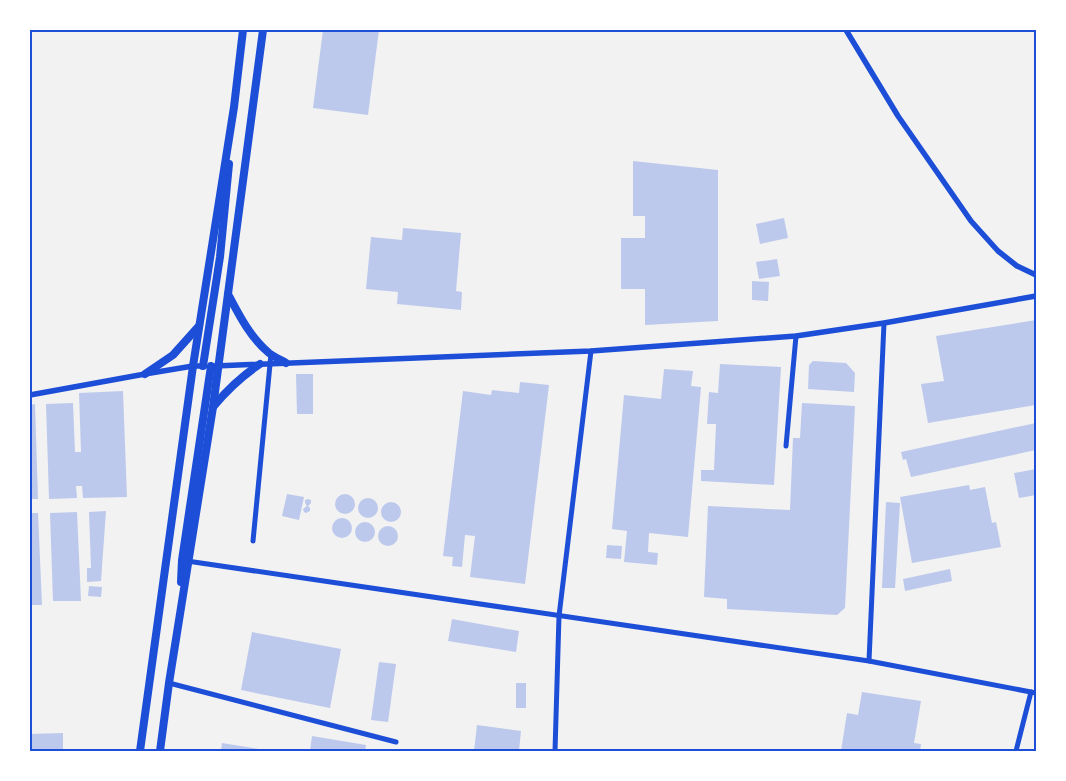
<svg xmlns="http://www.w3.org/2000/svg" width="1066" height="781" viewBox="0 0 1066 781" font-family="'Varela Round',sans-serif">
	<rect width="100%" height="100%" fill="#f2f2f2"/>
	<!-- building -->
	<g fill="#bdc9ec">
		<polygon points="323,30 379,30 368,115 313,108"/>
		<polygon points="633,161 718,170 718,321 645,325 645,289 621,289 621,238 645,238 645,216 633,216"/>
		<polygon points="784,218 788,238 760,244 756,224"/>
		<polygon points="403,228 461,233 456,291 462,292 461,310 397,304 398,292 366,289 371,237 402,240"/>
		<polygon points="777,259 780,276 759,279 756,262"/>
		<polygon points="752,281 769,282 768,301 752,300"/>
		<polygon points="1036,320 1036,405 928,423 921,384 944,381 936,336"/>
		<polygon points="813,361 846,363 855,373 854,392 808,389 809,365"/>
		<polygon points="720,364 781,367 774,485 701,481 701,470 714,470 716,424 707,424 709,392 718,393"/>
		<polygon points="664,369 693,371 691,386 701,387 688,537 649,533 648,552 658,553 657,565 624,562 627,531 612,529 624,395 661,399"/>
		<polygon points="296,374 313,374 313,414 297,414"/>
		<polygon points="520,382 549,385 525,584 470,577 475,536 465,535 462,567 452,566 453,557 443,556 463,391 491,395 492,390 519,393"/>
		<polygon points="123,391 127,497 83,498 82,486 76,486 77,498 49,499 46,404 73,403 75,452 81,452 79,393"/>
		<polygon points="802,403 855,406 845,608 837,615 727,609 727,599 704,597 708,506 790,510 793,438 800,438"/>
		<polygon points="35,404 38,499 30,499 30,405"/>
		<polygon points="1036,423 1036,450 911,477 906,459 903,460 901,452"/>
		<polygon points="1036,469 1036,495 1019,498 1014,473"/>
		<polygon points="969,485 970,490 985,487 992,523 996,522 1001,547 912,563 900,497"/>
		<circle cx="345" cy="504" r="10"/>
		<polygon points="287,494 304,497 299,520 282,516"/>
		<circle cx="368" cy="508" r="10"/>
		<polygon points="308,499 311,500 311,503 308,506 310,508 310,511 306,513 304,512 303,509 307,506 305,503 305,500"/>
		<circle cx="391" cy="512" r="10"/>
		<polygon points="886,502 900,503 895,588 882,588"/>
		<polygon points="106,511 101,581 87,582 87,568 91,568 89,512"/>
		<polygon points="77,512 81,601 53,601 50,513"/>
		<polygon points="30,513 38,513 42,605 30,605"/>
		<circle cx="342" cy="528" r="10"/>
		<circle cx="365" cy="532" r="10"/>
		<circle cx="388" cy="536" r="10"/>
		<polygon points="607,545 622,546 621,559 606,558"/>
		<polygon points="950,569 952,581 905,591 903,579"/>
		<polygon points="89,586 102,587 101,597 88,596"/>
		<polygon points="452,619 519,631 516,652 448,641"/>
		<polygon points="252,632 341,649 330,708 241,690"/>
		<polygon points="379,662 396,664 388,722 371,720"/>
		<rect x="516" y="683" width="10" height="25"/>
		<polygon points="862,692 921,701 914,743 921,744 920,751 841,751 847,713 858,715"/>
		<polygon points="477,725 521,731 519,751 474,751"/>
		<polygon points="63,733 63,751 30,751 30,734"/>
		<polygon points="312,736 366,745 365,751 310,751"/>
		<polygon points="222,743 265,750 265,751 221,751"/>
	</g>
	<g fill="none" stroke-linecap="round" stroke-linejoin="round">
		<!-- minor -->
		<g stroke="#1d4ed8" stroke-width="5">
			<polyline points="786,446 796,336"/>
			<polyline points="253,541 271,354"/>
			<polyline points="187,561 869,661 1036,693"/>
			<polyline points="869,661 884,323"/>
			<polyline points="169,683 396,742"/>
			<polyline points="555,751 559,616 591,351"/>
			<polyline points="1016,751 1031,692"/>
		</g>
		<!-- tertiary -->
		<g stroke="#1d4ed8" stroke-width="5.5">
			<polyline points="846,30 898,116 971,221 998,251 1017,266 1036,275"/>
			<polyline points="215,366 591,351 796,336 884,323 1036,296"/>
			<polyline points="30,395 145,374 193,366 205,366"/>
		</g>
		<!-- primary -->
		<g stroke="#1d4ed8" stroke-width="8">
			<path d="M 228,294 C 239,315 250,337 269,353 C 274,357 281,360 286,363"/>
			<polyline points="203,366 220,257 229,164"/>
			<polyline points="145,374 173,355 199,326"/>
			<path d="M 213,407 C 227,390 242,376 260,364"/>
			<polyline points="181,582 182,560 211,366"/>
			<polyline points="140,751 193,366 234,107 243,30"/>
			<polyline points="160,751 169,683 213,407 263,30"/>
		</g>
	</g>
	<!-- border -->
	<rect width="1066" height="781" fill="none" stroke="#ffffff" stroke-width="62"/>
	<rect x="31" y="31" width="1004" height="719" fill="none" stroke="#1d4ed8" stroke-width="2"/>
</svg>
